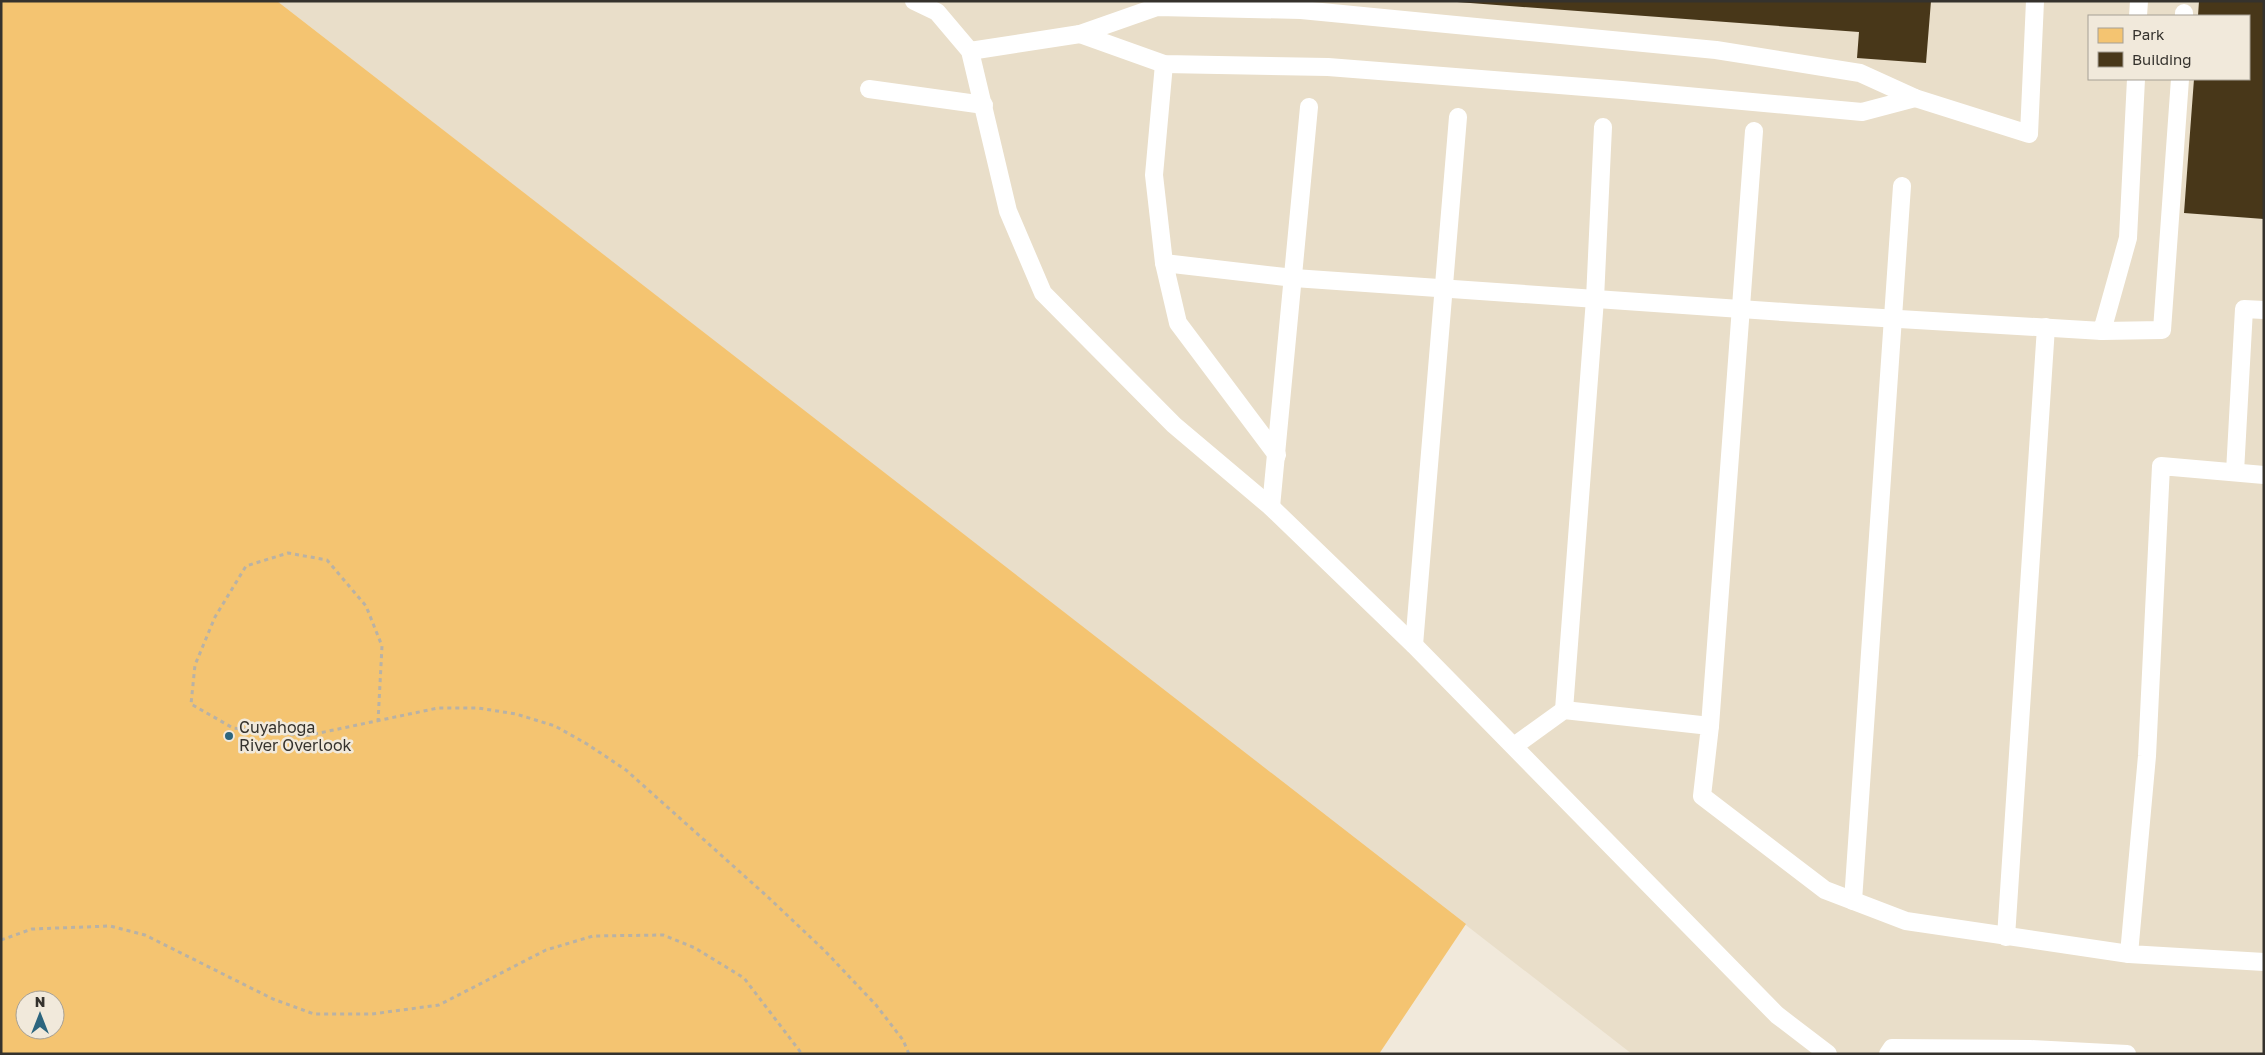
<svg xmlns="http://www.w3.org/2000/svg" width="2265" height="1055" viewBox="0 0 2265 1055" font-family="'Golos Text',sans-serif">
	<rect width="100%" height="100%" fill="#f1e9db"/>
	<!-- built -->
	<path fill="#e9dec9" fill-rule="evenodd" d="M 277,1 L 2264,1 L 2264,1054 L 1632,1054 ZM 2089,16 L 2249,16 L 2249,79 L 2089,79 Z"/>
	<!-- green -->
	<path fill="#f4c471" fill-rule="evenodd" d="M 1,1 L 277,1 L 1466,924 L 1379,1054 L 1,1054 ZM 25,1000 L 55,1000 L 55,1030 L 25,1030 Z"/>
	<!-- building -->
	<g fill="#483719">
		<polygon points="1444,1 1931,1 1926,63 1857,58 1859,32"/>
		<polygon points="2199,1 2264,1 2264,219 2184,213 2194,79 2249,79 2249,16 2198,16"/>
	</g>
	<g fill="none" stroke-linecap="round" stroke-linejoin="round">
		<!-- path -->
		<g stroke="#b8b2a6" stroke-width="3" stroke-dasharray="4 4" stroke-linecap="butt">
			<polyline points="378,722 382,646 366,606 327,560 288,553 246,566 215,617 195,665 191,704 233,728 305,736 438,708 478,708 516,714 555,726 587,744 626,770 769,898 825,951 876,1005 903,1040 909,1054"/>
			<polyline points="1,940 32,929 110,926 145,935 273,999 314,1014 372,1014 439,1005 546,950 593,936 663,935 695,948 744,978 802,1054"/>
		</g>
		<!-- service -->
		<g stroke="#fff" stroke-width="18">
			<polyline points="914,1 937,12 970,51 1008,211 1043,293 1174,425 1271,507 1414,645 1777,1015 1828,1054"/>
			<polyline points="2138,16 2139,1"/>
			<polyline points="2184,16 2184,13"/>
			<polyline points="1080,34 1164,64 1328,67 1622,90 1862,112 1915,98"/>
			<polyline points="970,51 1080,34 1157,7 1301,10 1716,50 1860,73 1915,98 2029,134 2035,1"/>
			<polyline points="1164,64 1154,175 1164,263"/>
			<polyline points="869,89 984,105"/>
			<polyline points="2102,331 2162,330 2180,79"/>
			<polyline points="1277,455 1178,323 1164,263 1294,278 1798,313 2102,331 2128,238 2136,79"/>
			<polyline points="2235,472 2244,309 2264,310"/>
			<polyline points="2264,475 2161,466 2147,756 2129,954 2264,962"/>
			<polyline points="1271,507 1309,107"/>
			<polyline points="1414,645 1458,117"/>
			<polyline points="1564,710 1595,299 1603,127"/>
			<polyline points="1710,726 1754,131"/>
			<polyline points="1514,746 1564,710 1710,726 1702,796 1825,890 1906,921 2129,954"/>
			<polyline points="1853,901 1902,186"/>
			<polyline points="2006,937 2046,327"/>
			<polyline points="1888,1054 1892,1048 2030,1049 2127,1054"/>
		</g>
	</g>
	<!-- markers -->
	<circle fill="#2c657e" stroke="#f1e9db" stroke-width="2" cx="229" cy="736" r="5"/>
	<g text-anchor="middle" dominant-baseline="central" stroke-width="5" stroke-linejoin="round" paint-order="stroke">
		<!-- poi labels -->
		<g font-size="16" fill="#35322d" stroke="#f1e9db" text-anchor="start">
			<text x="239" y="727">Cuyahoga<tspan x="239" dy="18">River Overlook</tspan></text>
		</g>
	</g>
	<!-- border -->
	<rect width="2265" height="1055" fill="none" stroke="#35322d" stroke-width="5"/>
	<!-- legend -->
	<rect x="2088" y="15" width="162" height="65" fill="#f1e9db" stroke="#a6a095"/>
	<rect x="2098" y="28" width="25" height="15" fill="#f4c471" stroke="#a6a095"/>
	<text x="2132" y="40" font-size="15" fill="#35322d">Park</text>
	<rect x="2098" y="52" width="25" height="15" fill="#483719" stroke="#a6a095"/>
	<text x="2132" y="65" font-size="15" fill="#35322d">Building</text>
	<!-- north arrow -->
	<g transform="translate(40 1015)"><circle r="24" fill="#f1e9db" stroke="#a6a095"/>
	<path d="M0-4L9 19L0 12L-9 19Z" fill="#2c657e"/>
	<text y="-8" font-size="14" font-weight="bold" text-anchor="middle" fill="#35322d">N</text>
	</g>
</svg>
